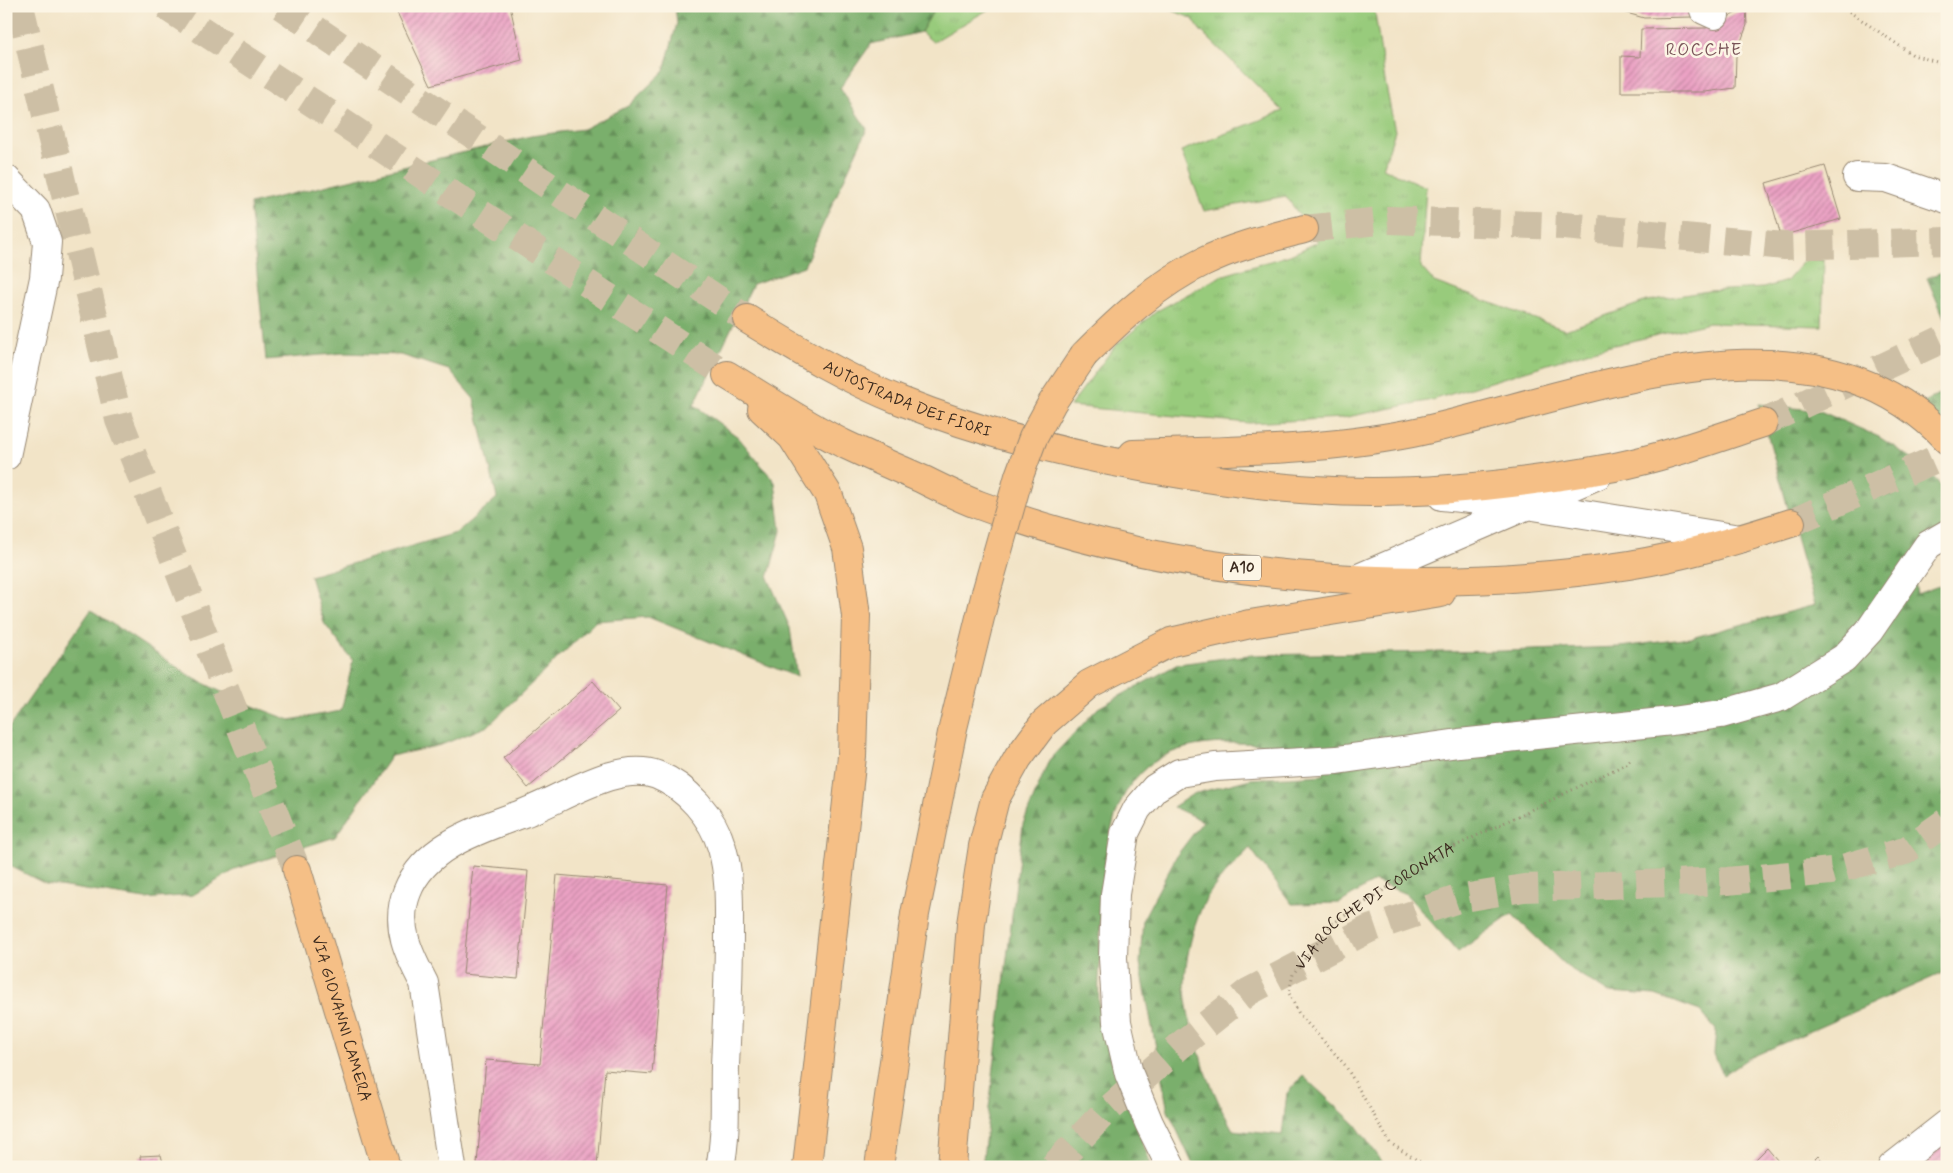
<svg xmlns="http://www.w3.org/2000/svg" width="1953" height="1173" viewBox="0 0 1953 1173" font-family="Mynerve,sans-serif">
	<defs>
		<pattern id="grass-tufts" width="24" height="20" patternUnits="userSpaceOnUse" patternTransform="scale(1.25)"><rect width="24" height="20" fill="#98cb7c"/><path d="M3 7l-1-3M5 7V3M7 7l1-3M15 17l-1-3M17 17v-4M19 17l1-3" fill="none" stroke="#84ae6b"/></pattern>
		<pattern id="forest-firs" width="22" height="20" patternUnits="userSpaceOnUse" patternTransform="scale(1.25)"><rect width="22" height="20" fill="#7aaf6c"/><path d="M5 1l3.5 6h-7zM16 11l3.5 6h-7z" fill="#658f58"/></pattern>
		<pattern id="building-hatch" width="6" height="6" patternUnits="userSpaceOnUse" patternTransform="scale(1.25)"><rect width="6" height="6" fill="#eba2c4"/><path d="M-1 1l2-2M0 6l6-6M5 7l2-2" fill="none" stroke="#c0849f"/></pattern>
	</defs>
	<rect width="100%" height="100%" fill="#fcf5e5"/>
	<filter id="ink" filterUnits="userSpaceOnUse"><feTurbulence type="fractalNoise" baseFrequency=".02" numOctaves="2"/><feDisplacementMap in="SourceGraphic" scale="10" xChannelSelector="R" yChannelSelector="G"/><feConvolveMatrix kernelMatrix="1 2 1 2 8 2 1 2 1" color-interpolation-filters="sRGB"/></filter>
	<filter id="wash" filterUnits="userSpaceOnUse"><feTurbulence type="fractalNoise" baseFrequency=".0096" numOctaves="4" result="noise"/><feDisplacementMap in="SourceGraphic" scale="20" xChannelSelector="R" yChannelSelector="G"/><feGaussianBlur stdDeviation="1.12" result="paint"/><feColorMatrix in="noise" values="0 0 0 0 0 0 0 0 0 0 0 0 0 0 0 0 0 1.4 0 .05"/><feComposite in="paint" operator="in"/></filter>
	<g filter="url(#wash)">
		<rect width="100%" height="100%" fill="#f2e4c7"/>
		<!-- grass -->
		<g fill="url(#grass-tufts)" stroke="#6a7a4d">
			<polygon points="936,6 994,6 933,42 921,32"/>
			<polygon points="1162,6 1374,6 1385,81 1395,131 1383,168 1426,187 1421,267 1434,282 1565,330 1647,301 1708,291 1763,288 1787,281 1806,258 1824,260 1822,326 1709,323 1593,350 1432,400 1342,418 1249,423 1070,406 1115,346 1157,311 1221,276 1290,255 1318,242 1286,196 1204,211 1181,151 1283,111 1200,30 1193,19"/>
		</g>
		<!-- forest -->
		<g fill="url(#forest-firs)" stroke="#5a6c45">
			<polygon points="675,6 936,6 921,32 871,44 840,88 867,129 804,266 753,284 694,405 738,437 775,482 781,531 768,578 790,628 797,677 648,617 596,621 488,726 441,745 391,756 335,837 238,868 193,895 145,899 46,884 6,864 6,732 91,610 195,679 242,702 290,720 341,711 353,661 324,623 310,576 456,533 497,498 474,399 449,370 401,355 344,353 266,360 250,204 531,136 583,129 628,106 664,71 677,23"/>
			<polygon points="1947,270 1947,324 1927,278"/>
			<polygon points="1947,391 1947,429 1918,405"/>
			<path d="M 1759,404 L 1820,411 L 1879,437 L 1924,466 L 1947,493 L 1947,524 L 1909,556 L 1917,594 L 1947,583 L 1947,971 L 1747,1059 L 1723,1075 L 1714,1054 L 1716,1030 L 1700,1011 L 1655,995 L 1608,992 L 1566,966 L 1512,914 L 1458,952 L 1406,894 L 1375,881 L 1340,903 L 1292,904 L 1250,848 C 1233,866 1212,884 1202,907 C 1192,930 1185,960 1185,985 C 1185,1025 1213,1096 1233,1130 L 1282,1135 L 1287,1093 L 1303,1076 L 1355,1124 L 1386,1167 L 1194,1167 L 1168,1111 L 1140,963 L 1143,919 L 1177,855 L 1203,821 L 1173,807 L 1193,794 L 1250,779 L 1324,775 L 1320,749 C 1274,746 1213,735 1170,753 C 1148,762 1133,778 1122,799 C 1101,844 1100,914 1100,963 C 1099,977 1098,992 1099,1005 C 1107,1061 1132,1114 1152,1167 L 982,1167 L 1023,824 L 1049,760 L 1098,708 L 1178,664 L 1249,655 L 1503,651 L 1620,647 L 1691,638 L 1815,605 Z"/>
		</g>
		<g id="blocks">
			<!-- building -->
			<g fill="url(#building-hatch)">
				<polygon points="394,6 510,6 522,60 431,85"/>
				<polygon points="1610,6 1693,6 1693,17 1644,18 1609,8"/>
				<polygon points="1746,8 1747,25 1736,55 1735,88 1705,92 1621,92 1621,56 1640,57 1641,29 1706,28"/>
				<polygon points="1825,166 1841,219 1781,236 1766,183"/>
				<polygon points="593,681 619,711 528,788 503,758"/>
				<polygon points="473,866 528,871 518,979 463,974"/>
				<polygon points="557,875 668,885 652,1074 605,1070 597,1167 510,1167 477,1164 486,1060 540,1064"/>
				<polygon points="1947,1135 1947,1167 1923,1167 1917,1159"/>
				<polygon points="1767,1148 1783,1167 1748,1167"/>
				<polygon points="161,1155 164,1167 141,1167 140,1156"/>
				<polygon points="1818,1156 1829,1167 1807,1167"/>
			</g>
		</g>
	</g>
	<g filter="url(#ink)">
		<use href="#blocks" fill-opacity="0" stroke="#968772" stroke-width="1"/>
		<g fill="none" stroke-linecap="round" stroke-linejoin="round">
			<!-- major-tunnel -->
			<polyline stroke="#cdbfa5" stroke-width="28" stroke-dasharray="28 14" stroke-linecap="butt" points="20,6 119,420 297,870"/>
			<!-- highway-tunnel -->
			<g stroke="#cdbfa5" stroke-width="28" stroke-dasharray="28 14" stroke-linecap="butt">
				<polyline points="165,6 727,375"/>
				<polyline points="281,6 747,319"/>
				<polyline points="1304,229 1389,220 1564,226 1785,246 1947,241"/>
				<polyline points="1763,423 1947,337"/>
				<polyline points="1791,523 1947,454"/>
				<polyline points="1053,1167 1101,1116 1183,1043 1248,992 1369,929 1458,899 1524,888 1727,881 1831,871 1905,851 1947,821"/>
			</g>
			<defs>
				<g id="minor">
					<polyline points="1703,6 1704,10 1715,15"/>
					<polyline points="1857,177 1886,178 1947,199"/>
					<polyline points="6,179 36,210 47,242 44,278 6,456"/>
					<polyline points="1442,496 1527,505 1740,539"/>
					<polyline points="1356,579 1598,475"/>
					<path d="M 452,1167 L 424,983 C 409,955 394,925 407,892 C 425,845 481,829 524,813 C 560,800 618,760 657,775 C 687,787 713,817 722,848 C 730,876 729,904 729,932 C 729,977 727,1021 725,1066 C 724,1098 727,1135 720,1167"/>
					<polyline points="1171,1167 1149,1123 1129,1074 1117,1022 1113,958 1115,894 1125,833 1137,809 1155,788 1179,773 1215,767 1337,760 1459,743 1672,721 1721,714 1781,697 1844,658 1869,631 1928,545 1947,534"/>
					<polyline points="1892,1167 1947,1124"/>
				</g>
				<g id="major">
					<path id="s2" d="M 297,870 L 386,1167"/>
				</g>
				<g id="highway">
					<path id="s3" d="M 747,319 C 796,349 848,380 901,401 C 981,433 1062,453 1146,468 C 1202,478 1258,487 1315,490 C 1414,497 1517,485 1615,467 C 1665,457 1714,439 1763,423"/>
					<path d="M 1084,355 C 1119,320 1157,284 1203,262 C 1235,246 1270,238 1304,229"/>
					<path d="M 727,375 C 765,398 803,423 842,443 C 869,456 897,468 924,480 C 942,489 960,498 979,505 C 1179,580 1420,598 1629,565 C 1685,556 1738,540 1791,523"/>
					<polyline points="762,409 792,437 828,494 847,548 856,616 852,756 807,1167"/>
					<path d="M 1133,454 C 1226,451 1320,451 1412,433 C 1577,399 1808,292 1947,440"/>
					<polyline points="879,1167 915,914 953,728 986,593"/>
					<polyline points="952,1167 971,924 983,846 995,799 1018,758 1044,723 1089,684 1171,642 1250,624 1441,593"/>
				</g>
			</defs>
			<!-- minor casing -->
			<use href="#minor" stroke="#968772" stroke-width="30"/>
			<!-- major casing -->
			<use href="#major" stroke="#968772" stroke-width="30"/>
			<!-- highway casing -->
			<use href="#highway" stroke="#968772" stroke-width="30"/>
			<!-- path -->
			<g stroke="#968772" stroke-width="3" stroke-dasharray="1 4" stroke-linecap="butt">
				<polyline points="1841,6 1913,55 1947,65"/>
				<path id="s1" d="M 1428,1167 L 1390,1143 L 1345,1065 L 1299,1014 L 1289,993 L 1293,974 L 1332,924 L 1437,855 L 1626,764 L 1631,759"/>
			</g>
			<!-- minor -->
			<use href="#minor" stroke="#fff" stroke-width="28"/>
			<!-- major -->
			<use href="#major" stroke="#f5bf86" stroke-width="28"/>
			<!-- highway -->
			<use href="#highway" stroke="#f5bf86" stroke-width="28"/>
			<defs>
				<polyline id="highway-bridge" points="986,593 1019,476 1033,438 1052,403 1084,355"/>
			</defs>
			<!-- highway-bridge casing -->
			<use href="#highway-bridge" stroke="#968772" stroke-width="30" stroke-linecap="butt"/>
			<!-- highway-bridge -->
			<use href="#highway-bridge" stroke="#f5bf86" stroke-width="28"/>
		</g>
	</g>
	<g text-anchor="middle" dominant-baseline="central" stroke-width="5" stroke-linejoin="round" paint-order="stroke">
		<!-- shield labels -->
		<rect fill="#fcf5e5" stroke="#75675a" stroke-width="1" x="1223" y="555.5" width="38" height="25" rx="4"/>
		<g font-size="15" font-weight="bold" fill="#3b2a1e">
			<text x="1242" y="568">A10</text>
		</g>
		<!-- street labels -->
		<g font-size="16" fill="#3b2a1e" stroke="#fcf5e5">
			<text stroke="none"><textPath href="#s3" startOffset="180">AUTOSTRADA DEI FIORI</textPath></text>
			<text stroke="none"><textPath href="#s1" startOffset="354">VIA ROCCHE DI CORONATA</textPath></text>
			<text stroke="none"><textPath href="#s2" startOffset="155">VIA GIOVANNI CAMERA</textPath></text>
		</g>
		<!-- neighbourhood labels -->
		<g font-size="18" letter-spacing="1" fill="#795458" stroke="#fcf5e5">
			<text x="1704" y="50">ROCCHE</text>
		</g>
	</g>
	<!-- margin -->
	<rect width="1953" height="1173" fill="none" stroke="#fcf5e5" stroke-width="25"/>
</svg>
